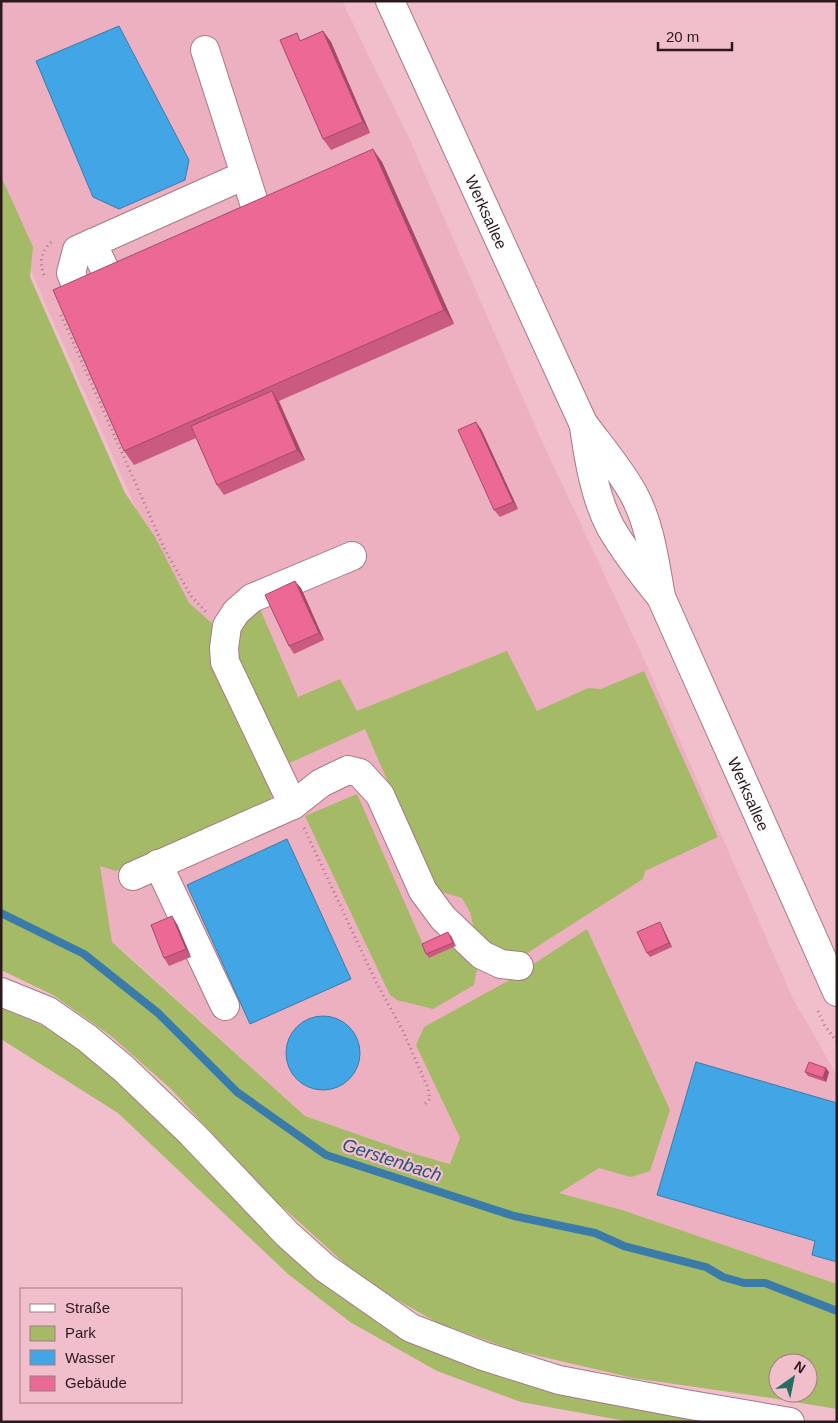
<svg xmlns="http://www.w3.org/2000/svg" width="838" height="1423" viewBox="0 0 838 1423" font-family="Arial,sans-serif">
	<rect width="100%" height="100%" fill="#f1becb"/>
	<!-- built -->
	<polygon fill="#ecb0c0" points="1,1 342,1 409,138 540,437 650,672 793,999 837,1075 837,1284 622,1210 408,1152 305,1116 136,962 53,892 244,753 1,203"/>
	<!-- green -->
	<g fill="#a4ba67" fill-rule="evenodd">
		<path d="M 1,176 L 33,247 L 30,277 L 125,493 L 155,537 L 189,603 L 214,625 L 274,793 L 262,810 L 116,871 L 100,866 L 112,942 L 305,1116 L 408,1152 L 450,1164 L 460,1138 L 416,1045 L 424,1027 L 506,982 L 587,929 L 670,1110 L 650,1171 L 631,1177 L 599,1168 L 559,1193 L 622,1210 L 837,1284 L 837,1409 L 771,1398 L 633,1378 L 513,1350 L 436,1322 L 364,1281 L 267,1193 L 171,1089 L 111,1036 L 53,995 L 1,970 ZM 778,1363 L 808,1363 L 808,1393 L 778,1393 Z"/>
		<polygon points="257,602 298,697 340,679 357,711 507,651 537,711 588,688 601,689 644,671 718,837 645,871 643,879 524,955 498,956 474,929 470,912 462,898 435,890 365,729 285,765 263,725 231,638"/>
		<polygon points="357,794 429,958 455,946 456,936 477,969 474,985 433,1009 397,1000 390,995 305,816"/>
		<polygon points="1,1008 51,1029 94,1059 369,1313 723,1422 631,1422 521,1402 437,1371 350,1322 288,1274 118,1113 1,1039"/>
	</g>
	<!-- water -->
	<g fill="#41a5e6" stroke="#3b7baa">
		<polygon points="119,26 189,160 185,180 119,209 93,197 36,61"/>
		<polygon points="287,839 351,979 250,1024 187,885"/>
		<circle cx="323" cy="1053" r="37"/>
		<polygon points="696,1062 837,1103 837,1262 812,1255 815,1241 657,1195"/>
	</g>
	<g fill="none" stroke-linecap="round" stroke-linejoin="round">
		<!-- stream -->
		<polyline stroke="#3b7baa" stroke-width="8" points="1,913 84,954 158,1013 237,1092 326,1155 514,1216 595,1233 624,1246 706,1267 723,1277 744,1283 765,1283 837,1311"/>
		<defs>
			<g id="minor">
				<path id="s1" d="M 390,1 L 583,423 C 600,446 619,468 633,493 C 650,523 655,563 661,597"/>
				<polyline points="205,50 257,212"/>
				<polyline points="92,243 111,282"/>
				<polyline points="80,296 71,273 77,250 245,175"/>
				<path id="s2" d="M 584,427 C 589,461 595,498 611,528 C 625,552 643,575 661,597 L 837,992"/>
				<polyline points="293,805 225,662 224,648 227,626 236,612 252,598 352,556"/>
				<polyline points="158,864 225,1006"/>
				<polyline points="133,876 293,805 321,783 348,770 360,773 380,795 423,891 443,918 482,955 501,964 519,966"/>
				<polyline points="1,992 48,1011 87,1038 123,1068 192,1134 287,1234 325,1268 411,1328 483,1356 559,1380 685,1404 790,1422"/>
			</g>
		</defs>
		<!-- minor casing -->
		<use href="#minor" stroke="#a87885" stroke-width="30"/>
		<!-- path -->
		<g stroke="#a17b85" stroke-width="3" stroke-dasharray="1 4" stroke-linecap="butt">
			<path d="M 44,275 C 39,262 41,250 53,241"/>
			<polyline points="61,315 165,550 191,596 206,612"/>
			<polyline points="304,828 376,982 403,1031 428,1088 430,1099 425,1104"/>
			<polyline points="818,1011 825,1026 837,1042"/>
		</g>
		<!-- minor -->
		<use href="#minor" stroke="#fff" stroke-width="28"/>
	</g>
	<!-- wall -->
	<g fill="#ca5a7f">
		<polygon points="323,31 331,42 370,133 331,150 323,139 302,40"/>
		<polygon points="382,162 454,324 279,401 305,460 224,495 217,485 196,438 134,465 124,451"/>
		<polygon points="481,429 518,509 500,517 494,510"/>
		<polygon points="301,588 324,640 294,654 289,646"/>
		<polygon points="177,924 191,957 169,966 164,958"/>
		<polygon points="662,926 672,947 650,957 647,953"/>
		<polygon points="451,935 456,946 429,958 426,954"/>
		<polygon points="805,1072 829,1072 826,1082 808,1076"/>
	</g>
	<!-- shaded-wall -->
	<g fill="#a44a68">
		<polygon points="323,31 331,42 370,133 363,122"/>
		<polygon points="373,149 382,162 454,324 444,310"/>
		<polygon points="272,391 279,402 305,460 297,450"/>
		<polygon points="476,422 481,429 518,509 513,502"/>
		<polygon points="295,581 301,588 324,640 319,633"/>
		<polygon points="172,916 177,924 191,957 186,949"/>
		<polygon points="660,922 662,926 672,947 669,943"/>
		<polygon points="826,1068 829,1072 826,1082 823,1078"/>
	</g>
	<!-- building -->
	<g fill="#eb6994" stroke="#a44a68">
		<polygon points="323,31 363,122 323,139 280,40 297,33 300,41"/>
		<polygon points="373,149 444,310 124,451 53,290"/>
		<polygon points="272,391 297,450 217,485 191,426"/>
		<polygon points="476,422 513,502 494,510 458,430"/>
		<polygon points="295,581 319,633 289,646 265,595"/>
		<polygon points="172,916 186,949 164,958 151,925"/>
		<polygon points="660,922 669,943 647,953 637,932"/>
		<polygon points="448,932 453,943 426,954 422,944"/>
		<polygon points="809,1062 826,1068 823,1078 805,1072"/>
	</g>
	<g text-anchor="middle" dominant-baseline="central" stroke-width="4.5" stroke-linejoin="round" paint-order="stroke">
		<!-- street labels -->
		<g font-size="16" fill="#2c191e" stroke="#f1becb">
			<text stroke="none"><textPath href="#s1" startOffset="232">Werksallee</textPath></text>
			<text stroke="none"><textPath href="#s2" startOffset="406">Werksallee</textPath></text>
		</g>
		<!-- water labels -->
		<g font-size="18" font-style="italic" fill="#215476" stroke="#f1becb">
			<text transform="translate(392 1160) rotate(18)">Gerstenbach</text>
		</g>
	</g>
	<!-- border -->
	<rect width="838" height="1423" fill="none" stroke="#2c191e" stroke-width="5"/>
	<!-- legend -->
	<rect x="20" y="1288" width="162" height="115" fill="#f1becb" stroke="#a27c86"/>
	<rect x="30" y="1304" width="25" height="8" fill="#ffffff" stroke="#a27c86"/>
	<text x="65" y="1313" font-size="15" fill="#2c191e">Straße</text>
	<rect x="30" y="1326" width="25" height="15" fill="#a4ba67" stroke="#a27c86"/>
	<text x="65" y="1338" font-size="15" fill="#2c191e">Park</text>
	<rect x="30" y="1350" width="25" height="15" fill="#41a5e6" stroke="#a27c86"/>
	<text x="65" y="1363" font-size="15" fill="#2c191e">Wasser</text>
	<rect x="30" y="1376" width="25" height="15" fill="#eb6994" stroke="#a27c86"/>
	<text x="65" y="1388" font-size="15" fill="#2c191e">Gebäude</text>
	<!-- north arrow -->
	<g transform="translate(793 1378) rotate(33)"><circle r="24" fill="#f1becb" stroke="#a27c86"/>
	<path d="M0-4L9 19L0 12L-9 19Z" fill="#286e63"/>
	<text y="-8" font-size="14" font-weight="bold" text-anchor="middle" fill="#2c191e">N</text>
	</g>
	<!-- scale -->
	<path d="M658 42v8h74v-8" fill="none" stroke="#2c191e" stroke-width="2.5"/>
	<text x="666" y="42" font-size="15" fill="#2c191e" stroke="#f1becb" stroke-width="4" paint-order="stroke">20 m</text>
</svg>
